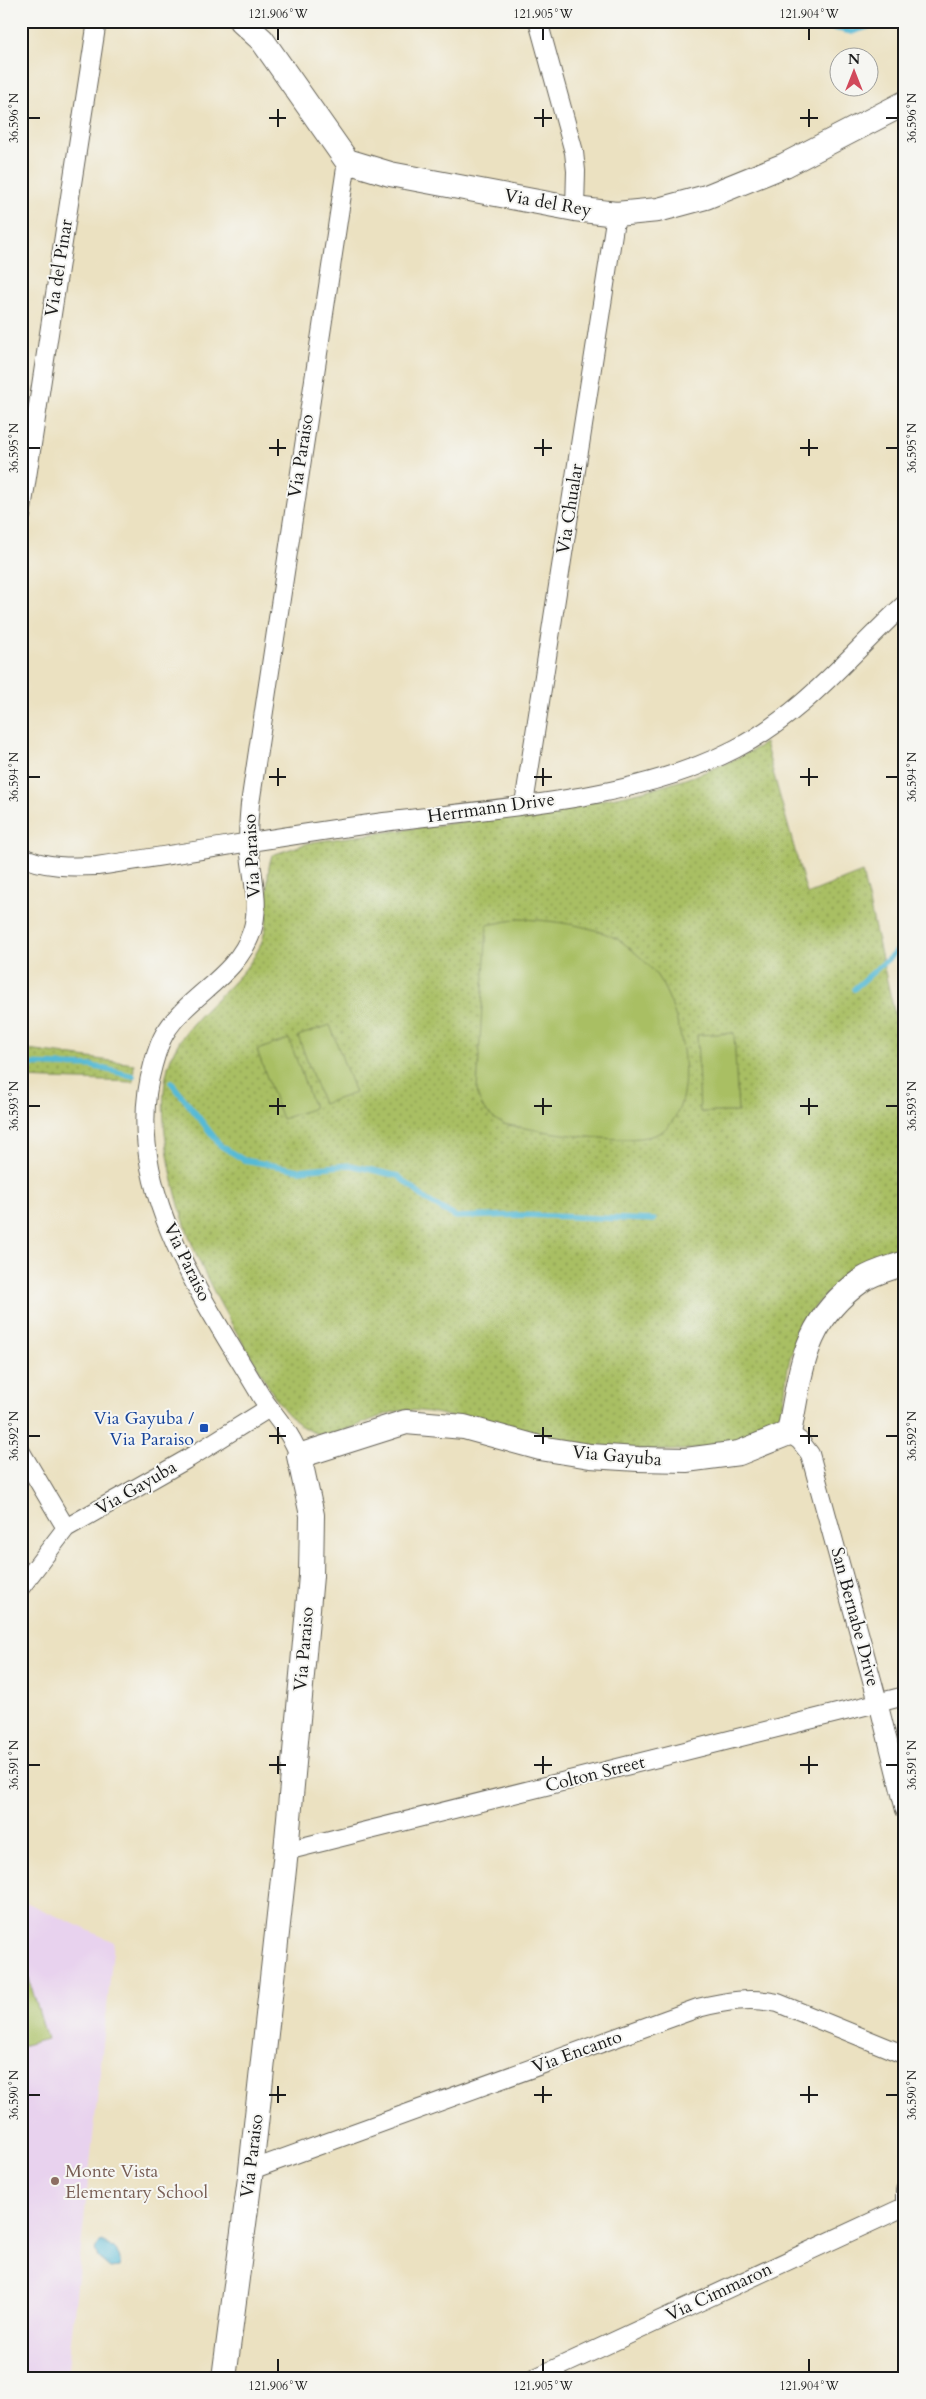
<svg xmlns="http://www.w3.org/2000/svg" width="926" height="2399" viewBox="0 0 926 2399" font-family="Cardo,serif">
	<defs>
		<pattern id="grass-dots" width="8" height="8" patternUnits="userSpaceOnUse" patternTransform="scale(1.25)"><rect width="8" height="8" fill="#a9bf63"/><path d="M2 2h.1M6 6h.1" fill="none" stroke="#899a51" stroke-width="1.8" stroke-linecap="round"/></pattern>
		<pattern id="water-ripples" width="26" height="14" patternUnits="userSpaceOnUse" patternTransform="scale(1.25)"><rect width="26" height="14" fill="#57bad6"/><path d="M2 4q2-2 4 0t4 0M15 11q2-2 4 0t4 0" fill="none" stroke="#4b9fb7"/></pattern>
	</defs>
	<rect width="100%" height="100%" fill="#f6f6f2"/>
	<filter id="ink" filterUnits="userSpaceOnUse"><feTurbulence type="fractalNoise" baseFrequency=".02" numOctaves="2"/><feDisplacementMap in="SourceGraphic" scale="10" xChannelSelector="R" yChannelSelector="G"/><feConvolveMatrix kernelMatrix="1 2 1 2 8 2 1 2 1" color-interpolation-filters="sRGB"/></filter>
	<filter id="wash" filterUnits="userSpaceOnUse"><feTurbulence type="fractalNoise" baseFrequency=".0096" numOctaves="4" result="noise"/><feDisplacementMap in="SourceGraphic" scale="20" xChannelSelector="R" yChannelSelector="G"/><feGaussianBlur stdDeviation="1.12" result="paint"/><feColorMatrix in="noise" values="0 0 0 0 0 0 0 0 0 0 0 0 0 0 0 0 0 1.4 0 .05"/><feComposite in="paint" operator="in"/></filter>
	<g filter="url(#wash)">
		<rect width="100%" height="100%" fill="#ebe1c1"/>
		<!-- built -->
		<polygon fill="#e8d2ee" points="21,1900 114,1942 67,2378 21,2378"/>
		<!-- grass -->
		<g fill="url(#grass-dots)" stroke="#626e40">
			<path d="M 765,743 L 807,894 L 862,872 L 905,1059 L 905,1255 C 882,1263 855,1270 836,1285 C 810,1306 792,1340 787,1373 C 785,1387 785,1406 778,1420 C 774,1430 761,1435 751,1438 C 691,1460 597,1448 534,1438 C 505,1433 477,1422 448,1416 C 431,1412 411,1408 394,1412 C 373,1417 336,1439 315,1433 C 285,1423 269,1386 254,1361 C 210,1290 179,1232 167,1148 C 163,1121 161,1094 168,1067 C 182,1016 236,993 259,948 C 274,918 262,885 272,855 L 312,842 C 386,832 460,823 534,811 C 618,798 690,787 765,743 Z"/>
			<polygon points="21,1049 134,1064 133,1082 21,1078"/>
		</g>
		<!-- garden -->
		<g fill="#a9bf63" stroke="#626e40">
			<path d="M 519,919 C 549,920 596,925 622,942 C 635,952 648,963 657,976 C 681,1010 703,1105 661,1132 C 635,1149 535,1130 503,1124 C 488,1116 479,1107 477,1090 L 487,925 Z"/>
			<polygon points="330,1025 355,1093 323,1104 298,1036"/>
			<polygon points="734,1033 738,1112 700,1112 697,1035"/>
			<polygon points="289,1039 314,1108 282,1119 257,1050"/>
			<polygon points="29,1979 47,2039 21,2046 21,1981"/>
		</g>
		<!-- water -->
		<path fill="url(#water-ripples)" stroke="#3a6b79" d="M 101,2241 C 112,2245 124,2255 119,2267 L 110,2268 L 98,2258 L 95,2249 Z"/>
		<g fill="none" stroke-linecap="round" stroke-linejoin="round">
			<!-- stream -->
			<g stroke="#57bad6" stroke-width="5.5">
				<polyline points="802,21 852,32 887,21"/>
				<polyline points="854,989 905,944"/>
				<polyline points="21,1064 92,1066 133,1076"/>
				<polyline points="171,1082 221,1146 244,1160 299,1170 350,1165 398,1176 428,1201 456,1217 523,1215 654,1220"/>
			</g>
		</g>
	</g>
	<g filter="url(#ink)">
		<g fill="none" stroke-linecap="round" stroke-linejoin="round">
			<defs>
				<g id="street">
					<polyline points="538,21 574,152 576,171 575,209"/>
					<polyline points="21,516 97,21"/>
					<polyline points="524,804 616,214"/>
					<path d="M 21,856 C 44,868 72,867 97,866 C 193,852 288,835 384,822 C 495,808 635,801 735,749 C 805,713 848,656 905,604"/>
					<polyline points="789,1433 800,1441 810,1454 878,1702 905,1810"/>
					<polyline points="21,1452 66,1528"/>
					<path d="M 299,1456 C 292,1433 274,1416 261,1396 C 204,1299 119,1184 153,1065 C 156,1054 159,1043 165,1033 C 189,994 237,977 252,931 C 261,903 251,873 249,845 C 247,832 249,817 250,804 L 347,161"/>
					<polyline points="21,1587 66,1528 189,1458 269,1408"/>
					<polyline points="286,1851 905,1696"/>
					<path d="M 251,2170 L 698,2008 C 726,2001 750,1997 778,2003 L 905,2055"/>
					<polyline points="905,2190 905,2211"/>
					<polyline points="535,2378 904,2207"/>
				</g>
				<g id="secondary">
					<polyline points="241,21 262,40 347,161 390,174 575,209 616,214 658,210 706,197 785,165 905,103"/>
					<path d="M 224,2378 L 251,2170 L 286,1851 L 311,1576 L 312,1515 L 299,1456 L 406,1422 L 464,1427 L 540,1448 L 590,1456 L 638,1459 L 686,1460 L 739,1453 L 789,1433 C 802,1368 802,1322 862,1280 C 874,1272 891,1268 905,1263"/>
				</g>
			</defs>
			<!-- street casing -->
			<use href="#street" stroke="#646156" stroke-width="20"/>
			<!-- secondary casing -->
			<use href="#secondary" stroke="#646156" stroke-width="26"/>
			<!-- street -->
			<use href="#street" stroke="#fff" stroke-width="18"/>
			<!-- secondary -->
			<use href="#secondary" stroke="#fff" stroke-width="24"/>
		</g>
	</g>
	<!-- ticks -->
	<path fill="none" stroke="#1c1c1c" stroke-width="2" d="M 278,28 L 278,40M 543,28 L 543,40M 809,28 L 809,40M 278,109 L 278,127M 543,109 L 543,127M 809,109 L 809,127M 28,118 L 40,118M 269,118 L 286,118M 534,118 L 552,118M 800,118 L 818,118M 886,118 L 898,118M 278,439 L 278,456M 543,439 L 543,456M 809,439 L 809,456M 28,448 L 40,448M 269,448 L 286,448M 534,448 L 552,448M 800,448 L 818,448M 886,448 L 898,448M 278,768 L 278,786M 543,768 L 543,786M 809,768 L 809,786M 28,777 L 40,777M 269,777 L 286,777M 534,777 L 552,777M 800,777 L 818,777M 886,777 L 898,777M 278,1098 L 278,1115M 543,1098 L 543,1115M 809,1098 L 809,1115M 28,1106 L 40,1106M 269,1106 L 286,1106M 534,1106 L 552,1106M 800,1106 L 818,1106M 886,1106 L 898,1106M 278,1427 L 278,1444M 543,1427 L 543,1444M 809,1427 L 809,1444M 28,1436 L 40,1436M 269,1436 L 286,1436M 534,1436 L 552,1436M 800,1436 L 818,1436M 886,1436 L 898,1436M 278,1756 L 278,1774M 543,1756 L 543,1774M 809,1756 L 809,1774M 28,1765 L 40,1765M 269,1765 L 286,1765M 534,1765 L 552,1765M 800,1765 L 818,1765M 886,1765 L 898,1765M 278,2086 L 278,2103M 543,2086 L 543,2103M 809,2086 L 809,2103M 28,2095 L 40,2095M 269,2095 L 286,2095M 534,2095 L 552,2095M 800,2095 L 818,2095M 886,2095 L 898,2095M 278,2359 L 278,2372M 543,2359 L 543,2372M 809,2359 L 809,2372"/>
	<!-- markers -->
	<rect fill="#1a4fb4" stroke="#f6f6f2" stroke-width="2" x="199" y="1423" width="10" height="10" rx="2.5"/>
	<circle fill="#8d6e63" stroke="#f6f6f2" stroke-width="2" cx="55" cy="2181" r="5"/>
	<g text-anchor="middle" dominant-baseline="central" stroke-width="4" stroke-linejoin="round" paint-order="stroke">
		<!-- street labels -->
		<g font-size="18" fill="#1c1c1c" stroke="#f6f6f2">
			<text transform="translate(548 203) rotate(10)">Via del Rey</text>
			<text transform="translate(59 268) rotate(-81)">Via del Pinar</text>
			<text transform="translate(301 456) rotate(-81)">Via Paraiso</text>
			<text transform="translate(570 509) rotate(-81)">Via Chualar</text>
			<text transform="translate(491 808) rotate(-8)">Herrmann Drive</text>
			<text transform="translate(252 856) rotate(-93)">Via Paraiso</text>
			<text transform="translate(187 1262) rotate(64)">Via Paraiso</text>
			<text transform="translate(617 1456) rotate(5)">Via Gayuba</text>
			<text transform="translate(136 1488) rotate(-30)">Via Gayuba</text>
			<text transform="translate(855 1617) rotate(75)">San Bernabe Drive</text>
			<text transform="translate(304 1649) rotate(-85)">Via Paraiso</text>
			<text transform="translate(595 1774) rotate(-14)">Colton Street</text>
			<text transform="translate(577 2052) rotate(-20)">Via Encanto</text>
			<text transform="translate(252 2156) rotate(-83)">Via Paraiso</text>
			<text transform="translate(719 2292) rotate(-25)">Via Cimmaron</text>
		</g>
		<!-- transit labels -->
		<g font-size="18" fill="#164399" stroke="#f6f6f2" text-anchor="end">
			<text x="194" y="1418">Via Gayuba /<tspan x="194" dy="21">Via Paraiso</tspan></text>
		</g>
		<!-- education labels -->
		<g font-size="18" fill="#785e54" stroke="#f6f6f2" text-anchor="start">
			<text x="65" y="2171">Monte Vista<tspan x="65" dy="21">Elementary School</tspan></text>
		</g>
	</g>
	<!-- margin -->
	<rect width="926" height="2399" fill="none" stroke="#f6f6f2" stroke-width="55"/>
	<!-- north arrow -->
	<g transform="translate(854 72)"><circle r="24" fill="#f6f6f2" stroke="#9f9f9c"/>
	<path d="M0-4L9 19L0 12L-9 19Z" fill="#d1495b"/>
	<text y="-8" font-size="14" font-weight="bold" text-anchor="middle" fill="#1c1c1c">N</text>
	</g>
	<rect x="28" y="28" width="870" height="2344" fill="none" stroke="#1c1c1c" stroke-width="2"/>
	<g font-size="12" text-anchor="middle" fill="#1c1c1c">
		<text x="278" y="18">121.906°W</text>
		<text x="543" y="18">121.905°W</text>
		<text x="809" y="18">121.904°W</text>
		<text transform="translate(14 118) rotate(-90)" y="4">36.596°N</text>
		<text transform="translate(912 118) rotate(-90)" y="4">36.596°N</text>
		<text transform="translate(14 448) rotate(-90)" y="4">36.595°N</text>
		<text transform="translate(912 448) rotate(-90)" y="4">36.595°N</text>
		<text transform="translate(14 777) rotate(-90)" y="4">36.594°N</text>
		<text transform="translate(912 777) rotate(-90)" y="4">36.594°N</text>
		<text transform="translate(14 1106) rotate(-90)" y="4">36.593°N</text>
		<text transform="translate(912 1106) rotate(-90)" y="4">36.593°N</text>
		<text transform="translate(14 1436) rotate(-90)" y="4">36.592°N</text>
		<text transform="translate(912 1436) rotate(-90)" y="4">36.592°N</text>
		<text transform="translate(14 1765) rotate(-90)" y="4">36.591°N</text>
		<text transform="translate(912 1765) rotate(-90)" y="4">36.591°N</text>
		<text transform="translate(14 2095) rotate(-90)" y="4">36.590°N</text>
		<text transform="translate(912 2095) rotate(-90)" y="4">36.590°N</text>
		<text x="278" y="2390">121.906°W</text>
		<text x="543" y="2390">121.905°W</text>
		<text x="809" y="2390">121.904°W</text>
	</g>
</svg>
